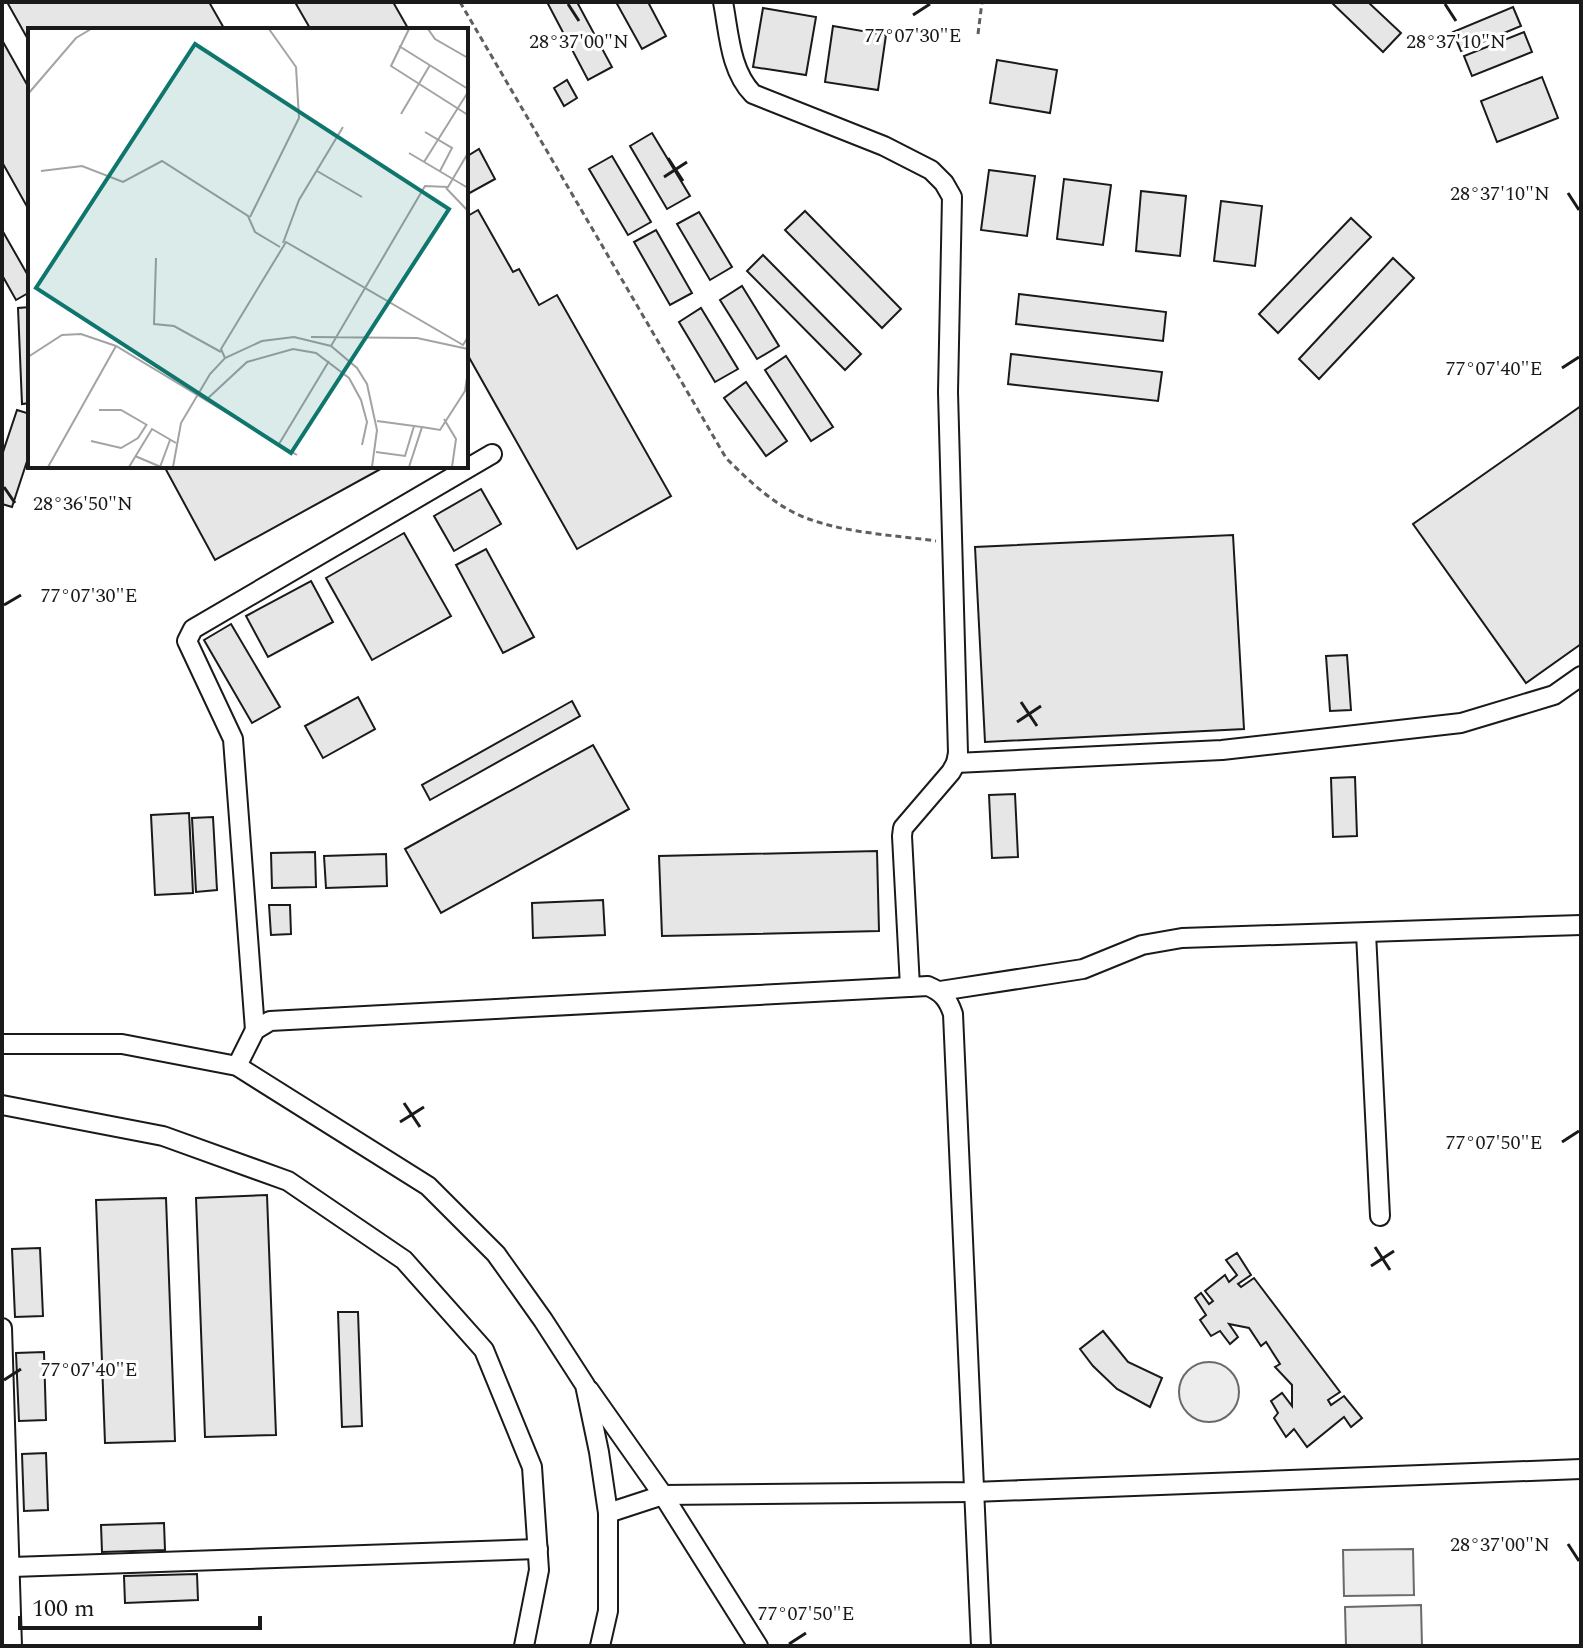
<svg xmlns="http://www.w3.org/2000/svg" width="1583" height="1648" viewBox="0 0 1583 1648" font-family="Spectral,serif">
	<rect width="100%" height="100%" fill="#fff"/>
	<!-- built -->
	<g fill="#ededed" stroke="#6a6a6a" stroke-width="2">
		<circle cx="1209" cy="1392" r="30"/>
		<polygon points="1413,1549 1414,1595 1344,1596 1343,1550"/>
		<polygon points="1421,1605 1422,1646 1346,1646 1345,1607"/>
	</g>
	<!-- building -->
	<g fill="#e6e6e6" stroke="#1a1a1a" stroke-width="2">
		<polygon points="7,2 209,2 225,30 30,30 30,43"/>
		<polygon points="300,2 393,2 409,30 311,30 296,4"/>
		<polygon points="547,2 577,2 612,67 588,80"/>
		<polygon points="616,2 648,2 666,36 642,49"/>
		<polygon points="1331,2 1368,2 1401,33 1383,52"/>
		<polygon points="1513,7 1521,26 1461,51 1453,32"/>
		<polygon points="763,8 816,17 806,75 753,67"/>
		<polygon points="833,26 886,35 878,90 825,82"/>
		<polygon points="1524,32 1532,52 1472,76 1464,56"/>
		<polygon points="2,40 30,90 30,212 2,162"/>
		<polygon points="997,60 1057,70 1050,113 990,103"/>
		<polygon points="1542,77 1558,118 1497,142 1481,101"/>
		<polygon points="567,80 577,98 564,106 554,88"/>
		<polygon points="652,133 690,196 667,209 630,146"/>
		<polygon points="479,149 495,179 466,195 466,157"/>
		<polygon points="612,156 651,222 628,235 589,169"/>
		<polygon points="989,170 1035,176 1027,236 981,230"/>
		<polygon points="1064,179 1111,185 1103,245 1057,239"/>
		<polygon points="1141,191 1186,196 1180,256 1136,251"/>
		<polygon points="1221,201 1262,206 1255,266 1214,261"/>
		<polygon points="478,210 513,272 519,269 539,305 557,295 671,496 577,549 466,352 466,217"/>
		<polygon points="805,211 901,309 882,328 785,230"/>
		<polygon points="699,212 732,267 710,280 677,224"/>
		<polygon points="1351,218 1371,237 1278,333 1259,314"/>
		<polygon points="2,230 30,279 30,292 16,300 2,275"/>
		<polygon points="656,230 692,293 670,305 634,242"/>
		<polygon points="763,255 861,354 845,370 747,271"/>
		<polygon points="1393,258 1414,278 1319,379 1299,359"/>
		<polygon points="742,286 779,346 757,359 720,300"/>
		<polygon points="1019,294 1166,312 1163,341 1016,324"/>
		<polygon points="30,307 30,403 22,404 18,308"/>
		<polygon points="701,308 738,369 715,382 679,322"/>
		<polygon points="1011,354 1162,372 1158,401 1008,384"/>
		<polygon points="786,356 833,427 811,441 765,370"/>
		<polygon points="746,382 787,441 766,456 724,398"/>
		<polygon points="1581,406 1581,644 1526,683 1413,524"/>
		<polygon points="17,410 30,414 30,452 12,507 2,504 2,455"/>
		<polygon points="164,466 386,466 215,560"/>
		<polygon points="481,489 501,524 454,551 434,516"/>
		<polygon points="404,533 451,616 372,660 326,578"/>
		<polygon points="1233,535 1244,729 985,742 975,547"/>
		<polygon points="486,549 534,637 503,653 456,565"/>
		<polygon points="311,581 333,622 268,657 246,616"/>
		<polygon points="231,624 280,707 252,723 204,640"/>
		<polygon points="1347,655 1351,710 1330,711 1326,656"/>
		<polygon points="358,697 375,729 323,758 305,726"/>
		<polygon points="572,701 580,716 430,800 422,785"/>
		<polygon points="593,745 629,809 441,913 405,849"/>
		<polygon points="1355,777 1357,836 1333,837 1331,778"/>
		<polygon points="1015,794 1018,857 992,858 989,795"/>
		<polygon points="189,813 193,893 155,895 151,815"/>
		<polygon points="213,817 217,890 196,892 192,818"/>
		<polygon points="877,851 879,931 662,936 659,856"/>
		<polygon points="315,852 316,887 272,888 271,853"/>
		<polygon points="386,854 387,886 326,888 324,856"/>
		<polygon points="603,900 605,935 533,938 532,903"/>
		<polygon points="269,905 290,905 291,934 271,935"/>
		<polygon points="267,1195 276,1435 205,1437 196,1198"/>
		<polygon points="166,1198 175,1441 105,1443 96,1200"/>
		<polygon points="40,1248 43,1316 15,1317 12,1249"/>
		<polygon points="1237,1253 1251,1275 1238,1284 1241,1287 1254,1278 1340,1392 1328,1400 1331,1405 1344,1396 1362,1418 1351,1427 1344,1417 1307,1447 1294,1429 1286,1437 1274,1418 1278,1413 1271,1401 1282,1393 1292,1406 1292,1385 1275,1367 1280,1364 1266,1342 1261,1346 1249,1328 1229,1324 1238,1337 1230,1344 1220,1331 1211,1336 1200,1320 1206,1315 1195,1298 1201,1293 1209,1304 1213,1301 1205,1291 1225,1275 1229,1282 1237,1275 1226,1260"/>
		<polygon points="338,1312 358,1312 362,1426 342,1427"/>
		<polygon points="1103,1331 1128,1362 1162,1378 1150,1407 1117,1389 1093,1366 1080,1349"/>
		<polygon points="44,1352 46,1420 19,1421 16,1353"/>
		<polygon points="46,1453 48,1510 24,1511 22,1454"/>
		<polygon points="164,1523 165,1550 102,1552 101,1525"/>
		<polygon points="197,1574 198,1600 125,1603 124,1576"/>
	</g>
	<g fill="none" stroke-linecap="round" stroke-linejoin="round">
		<defs>
			<g id="minor">
				<path d="M 723,2 C 729,33 730,71 753,94 L 884,146 L 931,170 L 944,183 L 952,197 L 948,392 L 958,753 L 956,763 L 951,772 L 903,828 L 902,836 L 910,987"/>
				<polyline points="956,763 1222,750 1461,723 1554,695 1581,676"/>
				<polyline points="1366,933 1380,1216"/>
				<polyline points="940,991 1083,969 1142,945 1182,938 1581,925"/>
				<polyline points="255,1030 233,739 187,641 193,629 492,454"/>
				<polyline points="2,1044 122,1044 237,1066 428,1186 496,1254 543,1320 585,1385 599,1452 608,1513 608,1611 600,1646"/>
				<path d="M 237,1066 L 255,1030 L 270,1021 L 928,986 C 942,992 948,999 953,1014 L 981,1646"/>
				<polyline points="2,1105 163,1136 288,1181 404,1260 484,1350 532,1467 539,1570 524,1646"/>
				<polyline points="2,1328 12,1646"/>
				<polyline points="589,1390 663,1495 758,1646"/>
				<polyline points="608,1513 663,1495 973,1492 1581,1469"/>
				<polyline points="12,1567 538,1549"/>
			</g>
		</defs>
		<!-- minor casing -->
		<use href="#minor" stroke="#1a1a1a" stroke-width="22"/>
		<!-- path -->
		<g stroke="#5f5f5f" stroke-width="3" stroke-dasharray="6 4" stroke-linecap="butt">
			<path d="M 460,2 L 726,458 C 749,481 775,506 806,518 C 846,533 893,535 936,541"/>
			<polyline points="978,34 982,2"/>
		</g>
		<!-- minor -->
		<use href="#minor" stroke="#fff" stroke-width="18"/>
	</g>
	<!-- ticks -->
	<path fill="none" stroke="#1a1a1a" stroke-width="3" d="M 568,4 L 579,21M 1445,4 L 1456,21M 913,15 L 930,4M 668,158 L 683,181M 664,177 L 687,162M 1568,193 L 1579,210M 1562,368 L 1579,357M 4,487 L 15,503M 4,605 L 21,595M 1021,702 L 1037,726M 1017,722 L 1041,706M 404,1103 L 420,1127M 400,1122 L 424,1107M 1562,1142 L 1579,1131M 1375,1247 L 1390,1270M 1371,1266 L 1394,1251M 4,1380 L 21,1369M 1568,1544 L 1579,1561M 789,1644 L 806,1633"/>
	<!-- overview -->
	<g transform="translate(28 28)">
		<rect width="440" height="440" fill="#fff"/>
		<path fill="none" stroke="#a3a3a3" stroke-width="2" d="M 381,1 L 363,38 L 440,87M 400,1 L 407,11 L 440,30M 371,18 L 440,61M 0,66 L 48,10 L 63,1M 373,86 L 402,37M 397,104 L 424,120 L 412,143M 381,125 L 440,160M 396,134 L 440,64M 13,143 L 54,138 L 95,154 L 134,133 L 220,188 L 227,204 L 252,219M 289,143 L 334,169M 418,160 L 440,183M 222,189 L 271,90 L 268,39 L 241,1M 255,215 L 271,172 L 315,99M 128,230 L 126,296 L 146,298 L 193,324M 283,309 L 389,310 L 440,321M 303,318 L 397,158 L 420,159 L 440,125M 0,329 L 34,307 L 53,306 L 88,318 L 269,427M 197,330 L 193,321 L 258,214 L 435,317 L 440,309M 178,372 L 219,334 L 265,321 L 288,325 L 321,350 L 333,372 L 339,394 L 334,417M 71,382 L 93,382 L 119,397M 416,391 L 428,411 L 424,439M 349,393 L 394,399 L 381,439M 394,399 L 412,402 L 437,363 L 440,343M 63,413 L 93,420 L 110,410 L 119,396M 251,416 L 301,333M 348,424 L 377,428 L 386,398M 107,428 L 133,439M 20,439 L 88,318M 101,439 L 124,401 L 148,415M 132,439 L 142,412M 145,439 L 153,395 L 182,346 L 197,330 L 234,313 L 266,309 L 303,318 L 329,340 L 339,356 L 349,402 L 344,439"/>
		<path fill="#0f766e" fill-opacity="0.15" stroke="#0f766e" stroke-width="4" d="M 167,16 L 421,181 L 263,425 L 8,260 Z"/>
		<rect width="440" height="440" fill="none" stroke="#1a1a1a" stroke-width="4"/>
	</g>
	<g font-size="20" text-anchor="middle" fill="#1a1a1a" stroke="#fff" stroke-width="6" stroke-linejoin="round" paint-order="stroke">
		<text x="913" y="42">77°07'30"E</text>
		<text x="579" y="48">28°37'00"N</text>
		<text x="1456" y="48">28°37'10"N</text>
		<text x="1500" y="200">28°37'10"N</text>
		<text x="1494" y="375">77°07'40"E</text>
		<text x="83" y="510">28°36'50"N</text>
		<text x="89" y="602">77°07'30"E</text>
		<text x="1494" y="1149">77°07'50"E</text>
		<text x="89" y="1376">77°07'40"E</text>
		<text x="1500" y="1551">28°37'00"N</text>
		<text x="806" y="1620">77°07'50"E</text>
	</g>
	<!-- border -->
	<rect width="1583" height="1648" fill="none" stroke="#1a1a1a" stroke-width="8"/>
	<!-- scale -->
	<path d="M20 1616v12h240v-12" fill="none" stroke="#1a1a1a" stroke-width="4"/>
	<text x="32" y="1616" font-size="24" fill="#1a1a1a" stroke="#ffffff" stroke-width="6" paint-order="stroke">100 m</text>
</svg>
